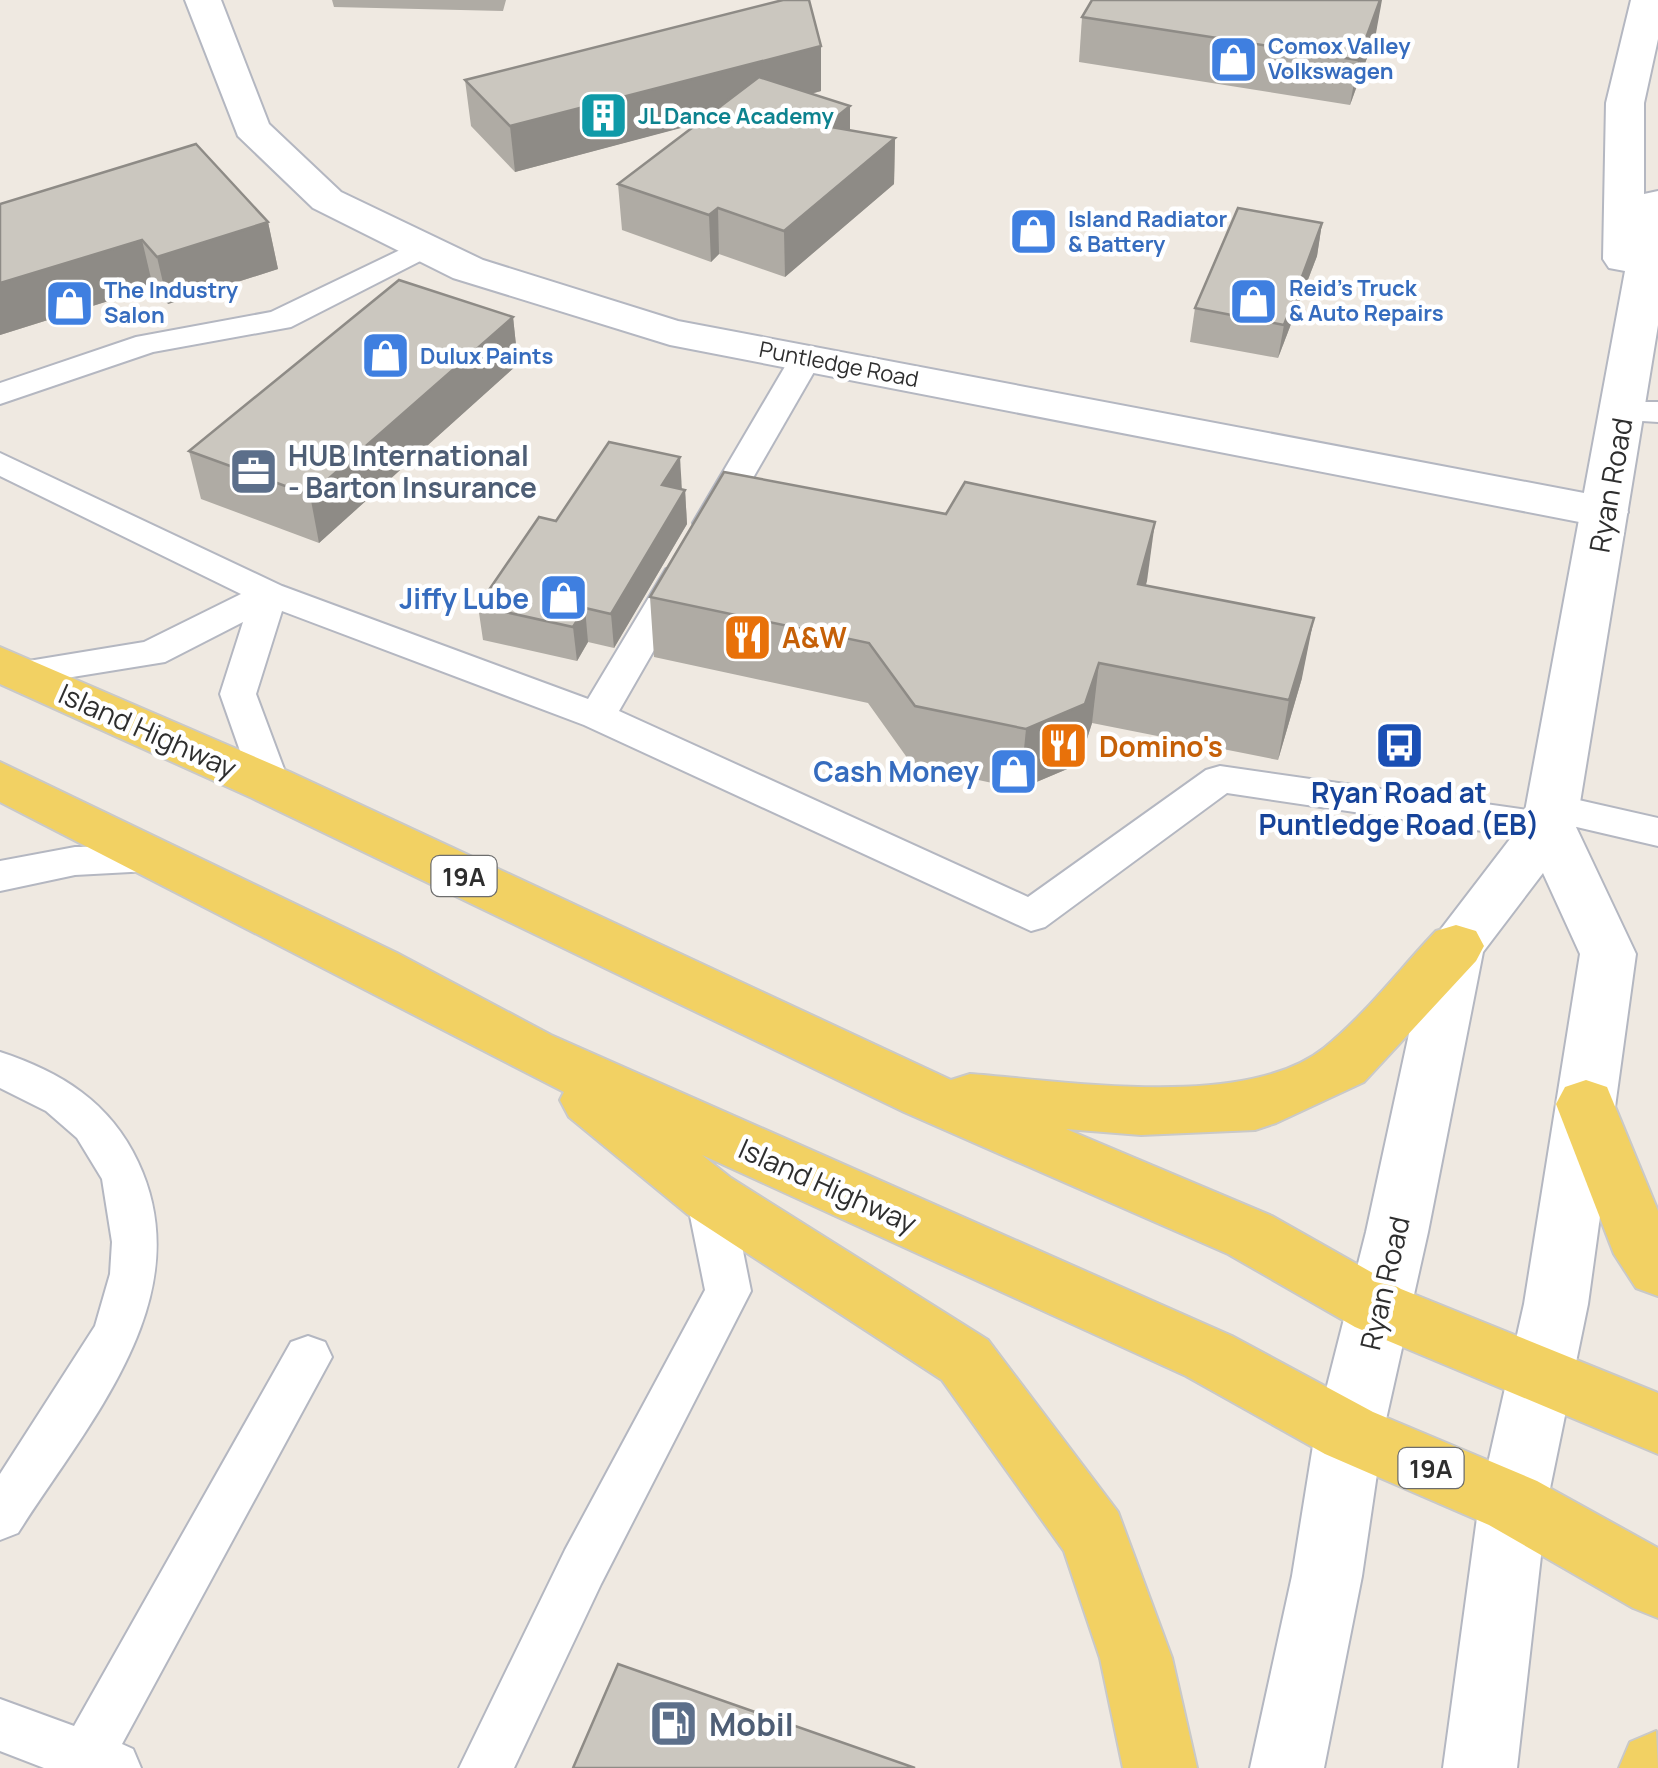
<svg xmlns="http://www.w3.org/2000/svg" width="1658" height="1768" viewBox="0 0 1658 1768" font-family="Manrope,sans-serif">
	<rect width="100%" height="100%" fill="#efe9e1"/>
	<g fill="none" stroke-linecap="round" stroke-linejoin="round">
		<defs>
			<g id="lane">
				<polygon points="425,238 440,247 436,253 291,327 153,352 0,404 0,383 136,337 271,312"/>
				<polygon points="806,349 822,358 727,523 722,531 698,531 693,523 790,358"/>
				<polygon points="1622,402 1658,402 1658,422 1611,419 1606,412 1611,405"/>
				<polygon points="0,453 282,586 588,699 666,569 690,569 696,577 619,711 1028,897 1206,770 1220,766 1534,811 1538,798 1552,794 1658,818 1658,846 1568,825 1563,837 1549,841 1227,793 1045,927 1031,931 584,725 282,611 256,694 290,785 285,795 271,798 257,795 252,785 220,694 243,622 165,662 23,685 10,682 5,673 10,664 144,642 241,594 0,476"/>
				<polygon points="154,846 168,850 174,860 168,870 75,875 0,891 0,861 75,847"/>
				<path d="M 0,1052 C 61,1072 110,1102 138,1162 C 202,1298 87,1424 18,1533 L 0,1540 L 0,1474 L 95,1326 L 110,1274 L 112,1242 L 102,1179 L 77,1138 L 46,1111 L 0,1088 Z"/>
				<polygon points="709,1177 725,1183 732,1196 751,1291 601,1584 514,1768 459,1768 565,1550 705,1290 686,1196 693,1183"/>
				<polygon points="308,1336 325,1342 332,1357 122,1744 133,1749 141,1768 44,1768 0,1751 0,1699 74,1726 291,1342"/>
			</g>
			<polygon id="street" points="185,0 221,0 269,124 341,192 483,260 678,321 1605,497 1622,502 1628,512 1622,522 1605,527 670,345 453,278 313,208 238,136"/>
			<polygon id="secondary" points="1631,0 1658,0 1658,39 1644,103 1644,194 1658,191 1658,325 1576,827 1636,954 1588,1304 1547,1503 1517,1768 1443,1768 1479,1503 1524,1304 1580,954 1543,873 1483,952 1428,1232 1383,1433 1362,1576 1324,1768 1250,1768 1292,1576 1315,1433 1366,1232 1428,946 1523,822 1625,271 1609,268 1603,259 1606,103"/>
			<g id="primary">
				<path d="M 0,647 L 290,772 L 951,1080 L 970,1074 C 1066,1081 1245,1111 1324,1048 C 1365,1015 1400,969 1436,931 L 1456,925 L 1476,931 L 1484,946 L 1476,961 L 1364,1082 L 1276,1123 L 1255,1130 L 1141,1135 L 1066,1129 L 1272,1216 L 1401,1289 L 1658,1393 L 1658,1454 L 1355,1327 L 1228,1254 L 904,1112 L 252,798 L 0,684 Z"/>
				<polygon points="0,762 397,953 551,1035 1232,1336 1373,1412 1537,1481 1658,1548 1658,1618 1633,1608 1489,1525 1325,1454 1186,1376 702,1155 731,1178 988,1340 1118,1512 1172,1658 1197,1768 1123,1768 1100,1658 1064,1551 942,1380 687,1214 569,1117 560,1100 564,1092 0,802"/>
				<polygon points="1586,1080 1607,1087 1658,1211 1658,1296 1636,1288 1614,1254 1556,1104 1565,1087"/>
				<polygon points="1656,1731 1658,1768 1619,1768 1630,1742"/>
			</g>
		</defs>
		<!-- lane casing -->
		<use href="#lane" stroke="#b4b7c1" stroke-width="4"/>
		<!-- street casing -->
		<use href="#street" stroke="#b4b7c1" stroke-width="4"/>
		<!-- secondary casing -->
		<use href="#secondary" stroke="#b4b7c1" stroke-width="4"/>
		<!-- primary casing -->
		<use href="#primary" stroke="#c9c9c9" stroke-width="4"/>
		<!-- lane -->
		<use href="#lane" fill="#fff" fill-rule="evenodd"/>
		<!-- street -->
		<use href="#street" fill="#fff" fill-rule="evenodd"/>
		<!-- secondary -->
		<use href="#secondary" fill="#fff" fill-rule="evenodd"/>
		<!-- primary -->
		<use href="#primary" fill="#f2d163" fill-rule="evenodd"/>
	</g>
	<!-- wall -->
	<g fill="#afaba4">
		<polygon points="332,0 506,0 503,11 334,7"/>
		<polygon points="1082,17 1376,33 1350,105 1079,62"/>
		<polygon points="465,80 821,91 811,94 850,130 895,138 894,184 785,277 719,254 711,262 622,230 618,184 698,123 515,172 471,126"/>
		<polygon points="0,204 268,222 278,269 168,304 153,287 0,335"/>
		<polygon points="1322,223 1317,256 1278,358 1190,342 1195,308"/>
		<polygon points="513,317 518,364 319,543 201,499 189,451"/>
		<polygon points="682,489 685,490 687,524 614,648 588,642 577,661 483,640 478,606 556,521"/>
		<polygon points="946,514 1146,585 1302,678 1278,760 1092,723 1079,764 1020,789 913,766 868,703 654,657 650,597"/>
	</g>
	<!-- shaded-wall -->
	<g fill="#8e8b86">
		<polygon points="1380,0 1382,0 1376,33 1350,105 1358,60"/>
		<polygon points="821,46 821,91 515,172 510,126"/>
		<polygon points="850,106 850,151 825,126"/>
		<polygon points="895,138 894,184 785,277 784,231"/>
		<polygon points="718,208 719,254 711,262 709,215"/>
		<polygon points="268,222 278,269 168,304 157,257"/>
		<polygon points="1322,223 1317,256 1278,358 1284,325"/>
		<polygon points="142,240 153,287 0,335 0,283"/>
		<polygon points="513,317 518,364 319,543 310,495"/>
		<polygon points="680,457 682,491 662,485"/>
		<polygon points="685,490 687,524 614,648 611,614"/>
		<polygon points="1155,522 1147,581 1130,644 1138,584"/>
		<polygon points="585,608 588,642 577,661 573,627"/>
		<polygon points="1314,618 1302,678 1278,760 1289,700"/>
		<polygon points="1099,663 1092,723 1079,764 1020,789 1026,729"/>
	</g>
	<!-- building -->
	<g fill="#cbc7bf" stroke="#8e8b86" stroke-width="2.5">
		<polygon points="783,0 809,0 821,46 510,126 465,80"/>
		<polygon points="1092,0 1380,0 1358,60 1082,17"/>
		<polygon points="759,77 850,106 825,126 895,138 784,231 718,208 709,215 618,184"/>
		<polygon points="196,144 268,222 157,257 142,240 0,283 0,204"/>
		<polygon points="1238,208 1322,223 1284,325 1195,308"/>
		<polygon points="399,280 513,317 310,495 189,451"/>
		<polygon points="609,442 680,457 662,485 685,490 611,614 585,608 573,627 478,606 539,517 556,521"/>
		<polygon points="724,472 946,514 965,482 1155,522 1138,584 1314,618 1289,700 1099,663 1085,704 1026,729 915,706 869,643 650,597"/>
		<polygon points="618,1664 915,1768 573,1768"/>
	</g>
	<!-- icons -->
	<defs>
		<symbol id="shop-square" viewBox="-11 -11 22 22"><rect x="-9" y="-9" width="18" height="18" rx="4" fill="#3f7fe0" stroke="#fff"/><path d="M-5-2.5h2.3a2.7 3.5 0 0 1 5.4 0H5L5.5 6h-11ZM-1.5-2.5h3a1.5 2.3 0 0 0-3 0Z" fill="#fff"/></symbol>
		<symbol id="building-square" viewBox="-11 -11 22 22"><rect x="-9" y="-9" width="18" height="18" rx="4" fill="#0f9aa8" stroke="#fff"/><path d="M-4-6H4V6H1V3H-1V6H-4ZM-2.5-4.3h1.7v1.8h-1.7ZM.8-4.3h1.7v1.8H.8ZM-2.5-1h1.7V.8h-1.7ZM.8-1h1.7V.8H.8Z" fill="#fff"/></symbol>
		<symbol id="office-square" viewBox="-11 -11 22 22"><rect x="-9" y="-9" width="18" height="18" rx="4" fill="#5c6f8a" stroke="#fff"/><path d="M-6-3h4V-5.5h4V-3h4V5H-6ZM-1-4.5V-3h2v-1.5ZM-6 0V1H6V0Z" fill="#fff"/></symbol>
		<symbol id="restaurant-square" viewBox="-11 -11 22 22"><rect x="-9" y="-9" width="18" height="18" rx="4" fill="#e8710a" stroke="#fff"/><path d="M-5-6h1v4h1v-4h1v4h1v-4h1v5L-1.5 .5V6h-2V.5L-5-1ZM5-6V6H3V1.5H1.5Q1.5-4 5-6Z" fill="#fff"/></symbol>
		<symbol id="bus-square" viewBox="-11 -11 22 22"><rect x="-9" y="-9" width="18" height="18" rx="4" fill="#1a4fb4" stroke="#fff"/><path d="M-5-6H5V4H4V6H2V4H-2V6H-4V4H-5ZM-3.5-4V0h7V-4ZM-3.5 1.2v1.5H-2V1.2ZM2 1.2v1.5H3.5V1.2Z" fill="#fff"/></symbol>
		<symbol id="fuel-square" viewBox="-11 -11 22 22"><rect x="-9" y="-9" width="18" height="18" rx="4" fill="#5c6f8a" stroke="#fff"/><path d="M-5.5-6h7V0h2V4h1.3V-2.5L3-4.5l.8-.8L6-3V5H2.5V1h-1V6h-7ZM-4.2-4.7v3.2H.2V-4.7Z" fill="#fff"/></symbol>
	</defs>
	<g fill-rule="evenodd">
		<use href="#shop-square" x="1206" y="32" width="55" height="55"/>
		<use href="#building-square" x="576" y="88" width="55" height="55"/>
		<use href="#shop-square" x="1006" y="204" width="55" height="55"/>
		<use href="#shop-square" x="1226" y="274" width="55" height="55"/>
		<use href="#shop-square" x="42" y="276" width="55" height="55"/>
		<use href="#shop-square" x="358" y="328" width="55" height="55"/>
		<use href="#office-square" x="226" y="444" width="55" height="55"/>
		<use href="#shop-square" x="536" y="570" width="55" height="55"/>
		<use href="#restaurant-square" x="720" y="610" width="55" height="55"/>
		<use href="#bus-square" x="1372" y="718" width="55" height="55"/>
		<use href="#restaurant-square" x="1036" y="718" width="55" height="55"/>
		<use href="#shop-square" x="986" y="744" width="55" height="55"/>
		<use href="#fuel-square" x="646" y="1696" width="55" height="55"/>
	</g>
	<g text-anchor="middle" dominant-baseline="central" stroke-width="9" stroke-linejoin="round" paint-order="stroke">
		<!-- far-shop labels -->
		<g font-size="22" font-weight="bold" fill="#366cbe" stroke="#fff" text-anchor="start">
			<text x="1268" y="46">Comox Valley<tspan x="1268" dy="25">Volkswagen</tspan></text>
			<text x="1068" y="219">Island Radiator<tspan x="1068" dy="25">&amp; Battery</tspan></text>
			<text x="1289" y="288">Reid's Truck<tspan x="1289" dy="25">&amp; Auto Repairs</tspan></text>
			<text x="104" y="290">The Industry<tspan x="104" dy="25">Salon</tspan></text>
			<text x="420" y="356">Dulux Paints</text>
		</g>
		<!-- far-culture labels -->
		<g font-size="22" font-weight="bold" fill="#0d838f" stroke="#fff" text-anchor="start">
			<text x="638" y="116">JL Dance Academy</text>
		</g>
		<!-- far-street labels -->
		<g font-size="22" fill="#2e2e2e" stroke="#fff">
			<text transform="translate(839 364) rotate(11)">Puntledge Road</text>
		</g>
		<!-- shield labels -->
		<g fill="#fff" stroke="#6d6d6d" stroke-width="2.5">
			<rect x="431.5" y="856" width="65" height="40" rx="8"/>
			<rect x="1398.5" y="1448" width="65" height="40" rx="8"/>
		</g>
		<g font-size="25" font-weight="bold" fill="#2e2e2e">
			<text x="464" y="876">19A</text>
			<text x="1431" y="1468">19A</text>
		</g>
		<!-- service labels -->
		<g font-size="28" font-weight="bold" fill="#4e5e75" stroke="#fff" text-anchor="start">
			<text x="288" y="455">HUB International<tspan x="288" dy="32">- Barton Insurance</tspan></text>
		</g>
		<!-- street labels -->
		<g font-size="28" fill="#2e2e2e" stroke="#fff">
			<text transform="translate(1610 485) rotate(-80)">Ryan Road</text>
			<text transform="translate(148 730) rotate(24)">Island Highway</text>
			<text transform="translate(828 1185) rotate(24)">Island Highway</text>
			<text transform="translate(1384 1283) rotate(-77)">Ryan Road</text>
		</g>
		<!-- shop labels -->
		<g font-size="28" font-weight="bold" fill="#366cbe" stroke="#fff" text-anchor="end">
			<text x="529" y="598">Jiffy Lube</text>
			<text x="979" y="771">Cash Money</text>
		</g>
		<!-- food labels -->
		<g font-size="28" font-weight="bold" fill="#c56008" stroke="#fff" text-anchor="start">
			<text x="782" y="637">A&amp;W</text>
			<text x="1099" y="746">Domino's</text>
		</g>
		<!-- transit labels -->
		<g font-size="28" font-weight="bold" fill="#164399" stroke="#fff">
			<text x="1399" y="792">Ryan Road at<tspan x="1399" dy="32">Puntledge Road (EB)</tspan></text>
		</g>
		<!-- near-service labels -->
		<g font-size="32" font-weight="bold" fill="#4e5e75" stroke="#fff" text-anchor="start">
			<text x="709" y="1724">Mobil</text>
		</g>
	</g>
</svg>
